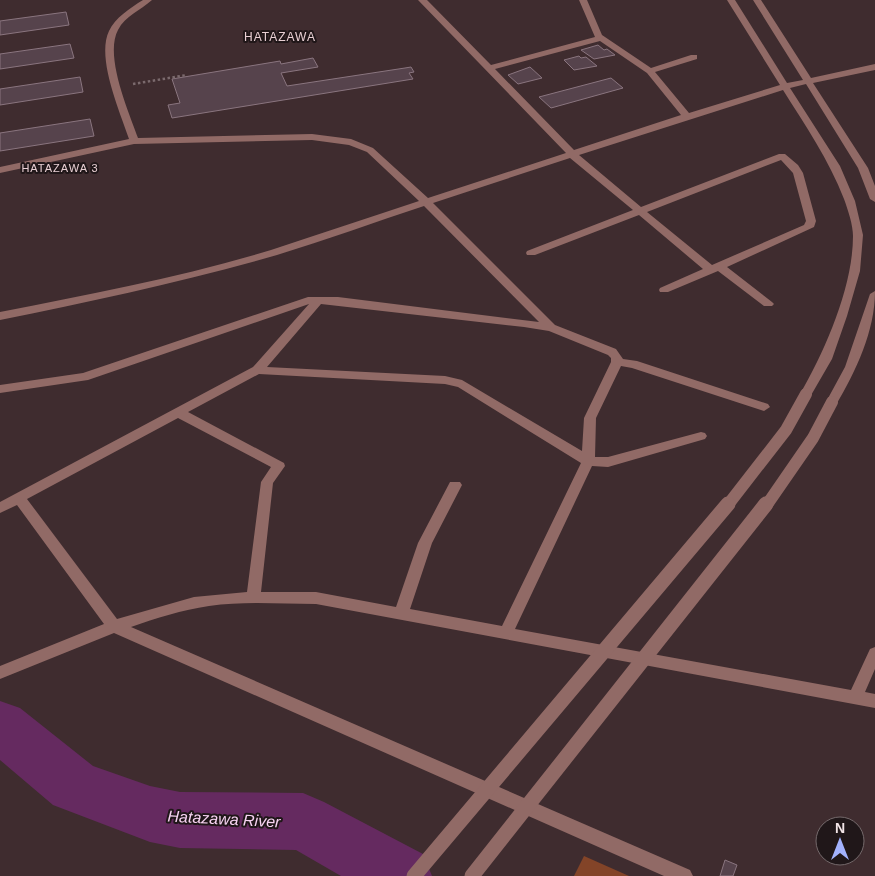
<svg xmlns="http://www.w3.org/2000/svg" width="875" height="876" viewBox="0 0 875 876" font-family="Helvetica,sans-serif">
	<rect width="100%" height="100%" fill="#3f2c2f"/>
	<!-- green -->
	<polygon fill="#834428" points="584,856 629,876 574,876"/>
	<g fill="none" stroke-linecap="round" stroke-linejoin="round">
		<!-- river -->
		<polygon fill="#652a60" fill-rule="evenodd" points="0,701 20,708 93,766 150,786 180,792 303,793 324,802 423,854 432,876 341,876 296,850 180,848 150,842 53,805 0,760"/>
	</g>
	<!-- building -->
	<g fill="#56434c" stroke="#8a757f">
		<polygon points="66,12 69,25 0,35 0,21"/>
		<polygon points="70,44 74,58 0,69 0,54"/>
		<polygon points="598,45 604,50 607,49 615,55 594,59 581,50"/>
		<polygon points="579,56 581,58 586,57 597,66 574,70 564,60"/>
		<polygon points="313,58 318,67 281,73 287,86 405,68 411,67 414,72 409,73 413,79 172,118 168,105 180,103 172,79 280,61 281,64"/>
		<polygon points="530,67 542,78 518,84 508,75"/>
		<polygon points="80,77 83,92 0,105 0,89"/>
		<polygon points="611,78 623,88 551,108 539,97"/>
		<polygon points="90,119 94,136 0,151 0,133"/>
		<polygon points="725,860 737,865 733,876 720,876"/>
	</g>
	<g fill="none" stroke-linecap="round" stroke-linejoin="round">
		<!-- path -->
		<polyline stroke="#7b6a6d" stroke-width="2.5" stroke-dasharray="2.5 2.5" stroke-linecap="butt" points="133,84 187,75"/>
		<!-- minor -->
		<g fill="#916a66" fill-rule="evenodd">
			<path d="M 143,0 L 152,0 C 141,10 125,16 118,30 C 104,56 129,112 138,138 L 312,134 L 351,139 L 373,148 L 428,198 L 566,153 L 418,0 L 427,0 L 491,65 L 595,37 L 579,0 L 587,0 L 602,35 L 651,68 L 691,55 L 697,55 L 697,59 L 655,72 L 689,113 L 780,85 L 727,0 L 735,0 L 787,83 L 803,80 L 753,0 L 761,0 L 811,78 L 875,64 L 875,70 L 813,83 L 868,168 L 875,186 L 875,202 L 870,199 L 858,168 L 806,84 L 790,88 L 840,166 L 855,201 L 863,235 L 860,271 L 847,316 L 832,359 L 810,397 L 806,398 L 800,394 C 825,351 853,287 853,236 C 853,225 848,210 844,199 C 829,160 805,125 783,90 L 579,155 L 641,207 L 779,154 L 785,154 L 798,165 L 803,173 L 816,221 L 814,227 L 727,267 L 772,302 L 774,304 L 772,306 L 764,306 L 718,271 L 668,292 L 660,292 L 659,290 L 660,288 L 703,269 L 639,215 L 535,255 L 527,255 L 526,253 L 527,251 L 633,210 L 570,158 L 433,203 L 555,325 L 616,349 L 623,359 L 637,361 L 768,404 L 770,407 L 764,411 L 632,368 L 621,366 L 596,418 L 595,457 L 608,457 L 701,432 L 705,433 L 707,436 L 705,439 L 608,467 L 592,466 L 515,629 L 851,690 L 870,649 L 875,647 L 875,669 L 865,692 L 875,694 L 875,708 L 316,604 C 280,604 244,601 209,606 C 182,610 156,618 131,627 L 690,870 L 693,876 L 664,876 L 114,633 L 0,679 L 0,666 L 104,624 L 17,505 L 0,513 L 0,502 L 253,367 L 309,304 L 88,380 L 0,393 L 0,385 L 83,373 L 308,297 L 338,297 L 539,322 L 424,206 C 375,222 326,240 277,255 C 186,281 93,301 0,320 L 0,312 C 91,294 182,277 271,250 C 320,234 370,217 419,201 L 367,152 L 349,145 L 312,140 L 134,144 L 0,173 L 0,167 L 129,139 C 120,112 96,58 109,31 C 115,18 130,8 143,0 ZM 600,41 L 647,73 L 681,115 L 574,150 L 495,69 ZM 781,160 L 793,173 L 806,221 L 804,225 L 712,265 L 647,212 ZM 321,304 L 524,327 L 549,331 L 608,355 L 611,358 L 611,362 L 584,418 L 582,451 L 462,380 L 445,376 L 267,367 ZM 259,374 L 445,384 L 458,387 L 581,463 L 502,626 L 410,609 L 432,543 L 462,485 L 460,482 L 450,482 L 418,543 L 396,607 L 316,592 L 261,592 L 273,483 L 285,466 L 284,463 L 188,412 ZM 178,418 L 271,467 L 261,482 L 247,592 L 194,597 L 117,619 L 27,499 Z"/>
			<path d="M 875,291 C 875,331 856,371 836,405 L 828,405 L 826,402 L 845,367 L 870,294 Z"/>
		</g>
		<!-- minor-bridge-far1 -->
		<g stroke="#916a66" stroke-width="12">
			<polyline points="727,506 786,430 806,394"/>
			<polyline points="766,506 813,438 832,402"/>
		</g>
		<!-- minor-bridge -->
		<g stroke="#916a66" stroke-width="15">
			<polyline points="414,876 728,504"/>
			<polyline points="472,876 766,504"/>
		</g>
	</g>
	<g text-anchor="middle" dominant-baseline="central" stroke-width="4" stroke-linejoin="round" paint-order="stroke">
		<!-- far-neighbourhood labels -->
		<g font-size="11" letter-spacing="1" fill="#e9d0d4" stroke="#201719">
			<text x="60" y="168">HATAZAWA 3</text>
		</g>
		<!-- far-quarter labels -->
		<g font-size="12" letter-spacing="1" fill="#e9d0d4" stroke="#201719">
			<text x="280" y="37">HATAZAWA</text>
		</g>
		<!-- near-water labels -->
		<g font-size="16" font-style="italic" fill="#f7d3f2" stroke="#201719">
			<text transform="translate(224 819) rotate(3)">Hatazawa River</text>
		</g>
	</g>
	<!-- north arrow -->
	<g transform="translate(840 841)"><circle r="24" fill="#201719" stroke="#74696b"/>
	<path d="M0-4L9 19L0 12L-9 19Z" fill="#a3b2fd"/>
	<text y="-8" font-size="14" font-weight="bold" text-anchor="middle" fill="#f1e4e6">N</text>
	</g>
</svg>
